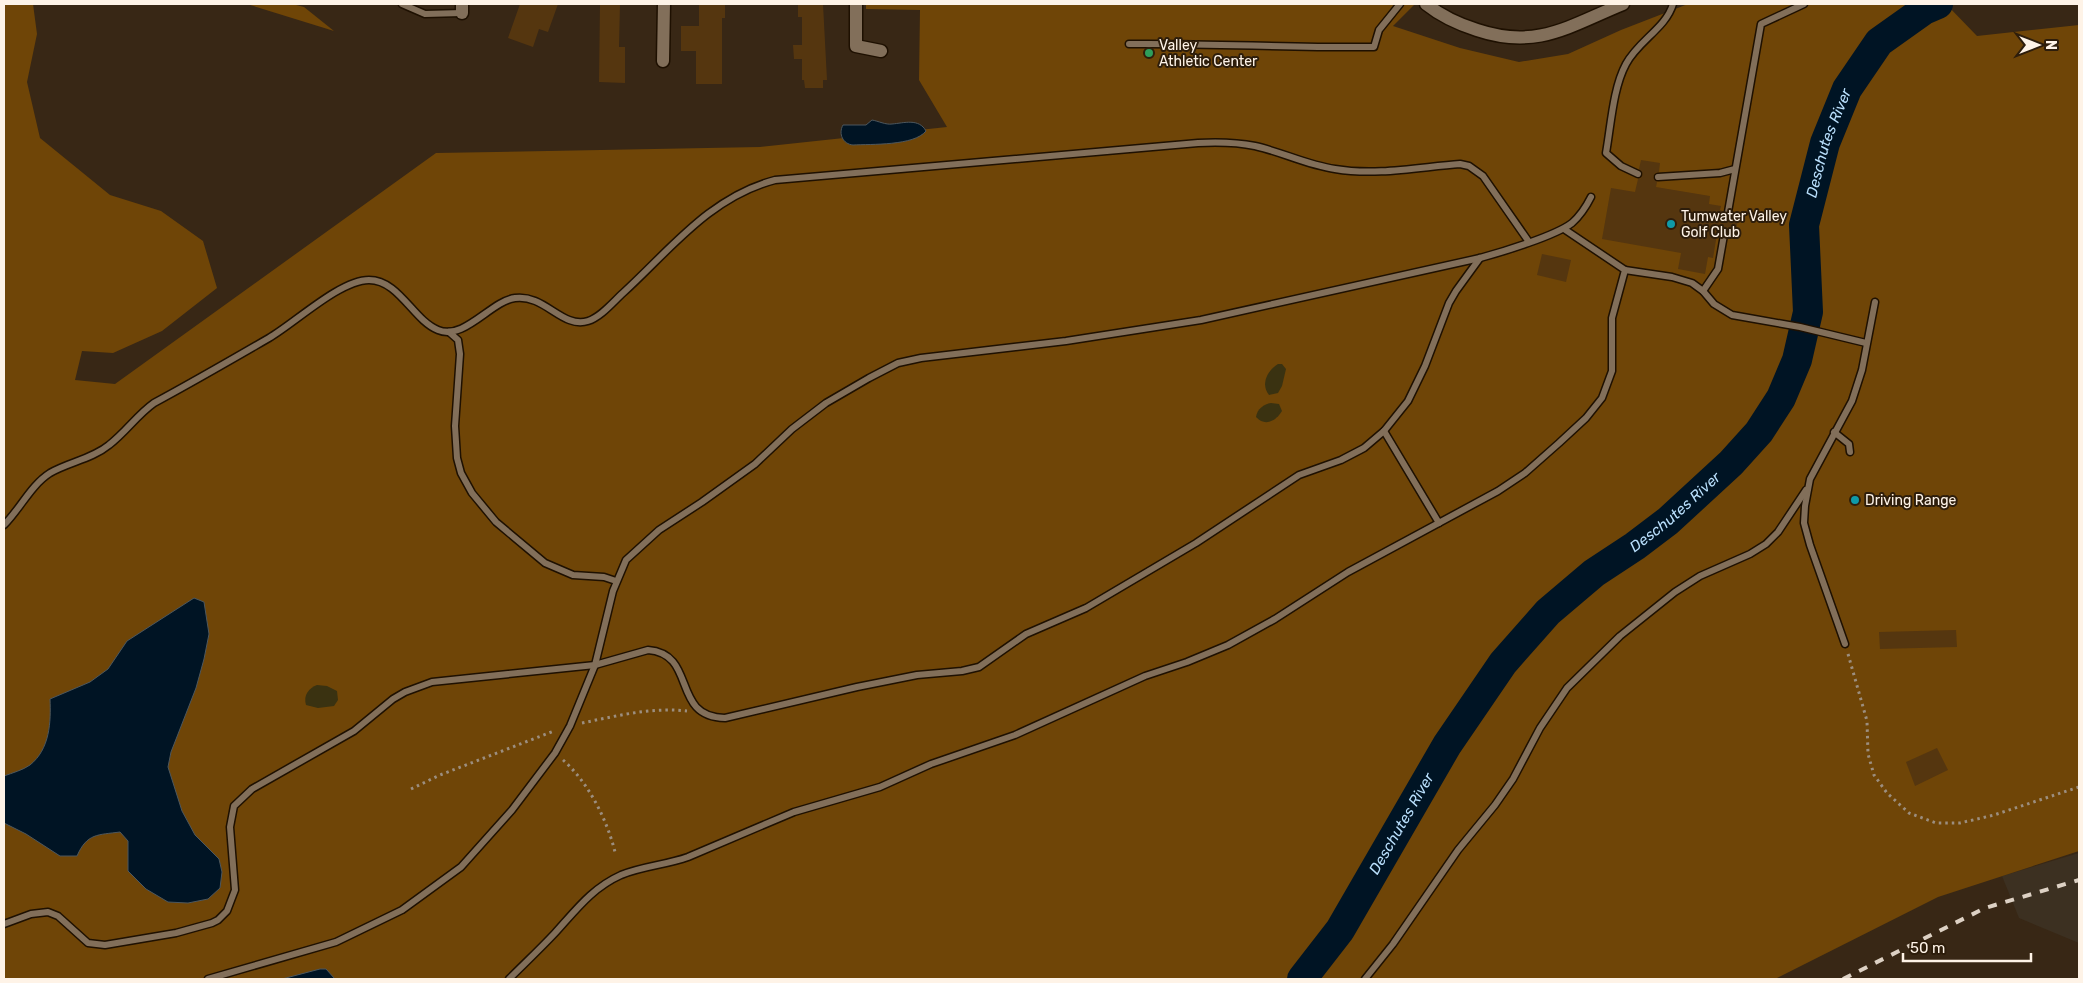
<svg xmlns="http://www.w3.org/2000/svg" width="2083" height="983" viewBox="0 0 2083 983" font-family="Rubik,sans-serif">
	<rect width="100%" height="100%" fill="#382715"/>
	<!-- industrial -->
	<polygon fill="#3c3021" points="2079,853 2079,943 2019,918 2002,876"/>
	<!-- green -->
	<g fill="#6f4507">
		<polygon points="4,4 33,4 37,34 27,82 40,138 110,195 161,211 203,241 217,288 162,331 113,353 82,351 75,380 115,384 436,153 760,147 947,127 919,80 920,10 866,9 866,4 1415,4 1393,26 1460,48 1519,62 1568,54 1621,30 1688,4 1946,4 1977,36 2079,25 2079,851 1938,897 1775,979 4,979"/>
		<polygon points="247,4 292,4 304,7 334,31"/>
	</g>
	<!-- sand -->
	<g fill="#3a3211">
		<path d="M 1278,364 L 1282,364 L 1286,369 L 1282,386 L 1278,393 L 1269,395 C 1260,384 1268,370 1278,364 Z"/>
		<path d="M 1271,403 L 1279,404 L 1282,411 C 1276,421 1265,427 1256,417 C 1257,409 1264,404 1271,403 Z"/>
		<path d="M 317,685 L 327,686 L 337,691 L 338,700 L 334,706 L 318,708 L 306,705 C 303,695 309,688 317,685 Z"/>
	</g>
	<!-- water -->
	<g fill="#001424" stroke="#4c575e">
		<path d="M 872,120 C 878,121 886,125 892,124 C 904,123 919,118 926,131 C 914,146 871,144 853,145 C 843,144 838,134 843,125 L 866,125 Z"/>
		<path d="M 194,598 L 204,602 L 209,634 L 204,659 L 196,688 L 171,752 L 168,767 L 182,811 L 195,835 L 219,859 L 222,872 L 220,888 L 208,899 L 188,903 L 168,902 L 146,889 L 128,871 L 128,841 L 120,832 C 98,835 87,833 77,856 L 60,856 L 26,834 L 4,823 L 4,776 C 12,773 23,770 30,765 C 50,749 51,722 50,699 L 90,682 L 108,669 L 127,641 Z"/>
		<polygon points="320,969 326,969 335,979 282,979"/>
	</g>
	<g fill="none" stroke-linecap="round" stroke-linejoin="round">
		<!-- river -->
		<path stroke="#001424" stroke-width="30" id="s1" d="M 1302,979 L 1340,930 L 1447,745 L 1503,663 L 1548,612 L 1594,573 L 1635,546 L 1668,521 L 1731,463 L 1759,432 L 1781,398 L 1797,360 L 1808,312 L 1804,225 L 1825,143 L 1847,89 L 1879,42 L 1924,10 L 1938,4"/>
	</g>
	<!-- building -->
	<g fill="#55360f">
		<polygon points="520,4 558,4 548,32 539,29 533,47 508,38"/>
		<polygon points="600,4 620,4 619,47 625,47 625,83 599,82"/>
		<polygon points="699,4 725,4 725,18 722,18 722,84 696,84 696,51 681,51 681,26 699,26"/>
		<polygon points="798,4 823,4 827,80 823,80 823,88 805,88 804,80 802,80 802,59 794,59 793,45 802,45 802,17 798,17"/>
		<polygon points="1641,160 1660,163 1659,172 1655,173 1653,177 1657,182 1656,187 1710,196 1709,204 1721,206 1720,210 1723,211 1725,216 1730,216 1733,213 1739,214 1735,237 1729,236 1728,232 1724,230 1719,235 1717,234 1713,258 1708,257 1705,274 1678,269 1681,253 1602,239 1611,188 1635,192 1638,179 1641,178 1643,174 1639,169"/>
		<polygon points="1542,254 1571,260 1566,282 1537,275"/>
		<polygon points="1956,630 1957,647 1880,649 1879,632"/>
		<polygon points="1937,748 1948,770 1915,786 1906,762"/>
	</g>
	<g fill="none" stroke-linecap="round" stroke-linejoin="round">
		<defs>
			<g id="service">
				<polyline points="402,4 425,14 462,13"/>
				<path d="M 1129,44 C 1211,43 1293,48 1374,47 L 1379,30 L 1400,4"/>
				<path d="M 1638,174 L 1621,166 L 1606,153 C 1611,125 1613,88 1626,64 C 1638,41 1666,28 1673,4"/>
				<polyline points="1658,177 1720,173 1735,169"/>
				<polyline points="1728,212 1761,24 1804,4"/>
				<polyline points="1625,270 1672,277 1692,283 1703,291 1714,304 1732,315 1800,327 1866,343"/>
				<polyline points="1703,291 1718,269 1724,235"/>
				<polyline points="449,332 458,340 460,354 455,426 457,458 461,473 472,493 496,522 545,563 573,575 604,577 616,581"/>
				<polyline points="1384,431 1439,523"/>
				<polyline points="1834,432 1849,444 1850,452"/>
				<path d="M 4,525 C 20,509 31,485 50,473 C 69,462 92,459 109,445 C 126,432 137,415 154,403 C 193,382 231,360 269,338 C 295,323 340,280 369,280 C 399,280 413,320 438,330 C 464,341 491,301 515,298 C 545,294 562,329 588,321 C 601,317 613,302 623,293 C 670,250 710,197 775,180 L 1198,143 C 1217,142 1235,142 1255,146 C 1282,152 1307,165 1335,169 C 1376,176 1420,167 1460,164 L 1469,166 L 1483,176 L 1529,242"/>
				<polyline points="1845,644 1810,545 1804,523 1805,506 1810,479 1852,401 1862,370 1875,302"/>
				<path d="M 4,924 L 31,914 L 48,912 L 58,916 L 88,943 L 105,945 L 176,933 L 212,923 L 218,920 L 227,911 L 235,890 L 230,827 L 234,806 L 252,789 L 354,731 L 393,699 L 405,692 L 432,682 L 595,665 L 648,650 C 698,654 670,717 725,718 L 857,687 L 917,675 L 962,671 L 979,667 L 1026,634 L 1086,608 L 1196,543 L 1299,475 L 1341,460 L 1364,448 L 1384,431 L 1408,401 L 1425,366 L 1449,303 L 1456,291 L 1480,258"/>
				<path d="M 208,979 L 336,942 L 402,910 L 461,867 L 512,810 L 555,753 L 570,726 L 595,665 L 613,591 L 626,560 L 659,530 L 702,502 L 755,464 L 792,429 L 826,403 L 869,378 L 898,363 L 921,358 L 1066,341 L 1201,320 L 1480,258 C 1502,252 1555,236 1572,223 C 1581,215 1586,207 1591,197"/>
				<path d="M 509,979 C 524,964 540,949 555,933 C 576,910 592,888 621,875 C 643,866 666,865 688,857 L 794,812 L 880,787 L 931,764 L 1015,735 L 1145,676 L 1187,662 L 1228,645 L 1275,619 L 1348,572 L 1498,491 L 1525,473 L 1559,443 L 1586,418 L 1602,398 L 1612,371 L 1612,318 L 1625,270 L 1564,229"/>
				<polyline points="1365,979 1393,944 1458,850 1495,805 1513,779 1540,728 1567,688 1620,636 1675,592 1700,576 1750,554 1766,544 1778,532 1806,490"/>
			</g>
			<g id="minor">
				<polyline points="856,4 856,46 881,51"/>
				<path d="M 1426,4 C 1441,16 1458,24 1477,30 C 1537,50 1569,26 1623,4"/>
				<polyline points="462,13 462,4"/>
				<polyline points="663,61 664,4"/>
			</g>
		</defs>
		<!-- service casing -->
		<use href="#service" stroke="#1e1001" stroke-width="9"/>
		<!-- minor casing -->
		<use href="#minor" stroke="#1e1001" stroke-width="15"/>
		<!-- path -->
		<g stroke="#9c8e7f" stroke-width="3" stroke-dasharray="2.5 4" stroke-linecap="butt">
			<polyline points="1848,654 1867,721 1868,754 1874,775 1887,793 1909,813 1936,823 1960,823 1994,815 2079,787"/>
			<path d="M 582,723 C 616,716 651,707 687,711"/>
			<path d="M 563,760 C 589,783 607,820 615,852"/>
			<polyline points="411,789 440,775 554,731"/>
		</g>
		<!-- service -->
		<use href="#service" stroke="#826f5a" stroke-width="6"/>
		<!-- minor -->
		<use href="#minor" stroke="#826f5a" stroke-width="12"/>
		<!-- rail -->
		<polyline stroke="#ddd1c4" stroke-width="4" stroke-dasharray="9 9" stroke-linecap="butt" points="1843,979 1985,908 2079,880"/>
	</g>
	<!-- markers -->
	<circle fill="#2e9e5b" stroke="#2d1d0b" stroke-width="2" cx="1149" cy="53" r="5"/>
	<g fill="#0f9aa8" stroke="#2d1d0b" stroke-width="2">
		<circle cx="1671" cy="224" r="5"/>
		<circle cx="1855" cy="500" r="5"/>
	</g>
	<g text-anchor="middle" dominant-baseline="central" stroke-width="4" stroke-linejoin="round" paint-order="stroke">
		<!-- poi labels -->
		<g font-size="14" fill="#fef3e7" stroke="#2d1d0b" text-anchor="start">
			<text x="1159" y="45">Valley<tspan x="1159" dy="16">Athletic Center</tspan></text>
			<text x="1681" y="216">Tumwater Valley<tspan x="1681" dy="16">Golf Club</tspan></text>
			<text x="1865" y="500">Driving Range</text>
		</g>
		<!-- water labels -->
		<g font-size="15" font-style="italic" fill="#b8dffc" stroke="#2d1d0b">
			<text stroke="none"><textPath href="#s1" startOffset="1025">Deschutes River</textPath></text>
			<text stroke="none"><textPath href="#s1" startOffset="605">Deschutes River</textPath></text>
			<text stroke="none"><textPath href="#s1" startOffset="185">Deschutes River</textPath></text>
		</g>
	</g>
	<!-- border -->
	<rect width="2083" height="983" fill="none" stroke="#fef3e7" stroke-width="10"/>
	<!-- north arrow -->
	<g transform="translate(2038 45) rotate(90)" stroke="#2d1d0b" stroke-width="4" paint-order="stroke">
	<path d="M0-4L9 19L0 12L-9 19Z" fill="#fef3e7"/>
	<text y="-8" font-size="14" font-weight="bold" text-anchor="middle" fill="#fef3e7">N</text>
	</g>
	<!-- scale -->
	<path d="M1903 953v8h128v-8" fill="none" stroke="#fef3e7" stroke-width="2.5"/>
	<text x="1910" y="953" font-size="15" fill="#fef3e7" stroke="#2d1d0b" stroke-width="4" paint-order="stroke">50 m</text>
</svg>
